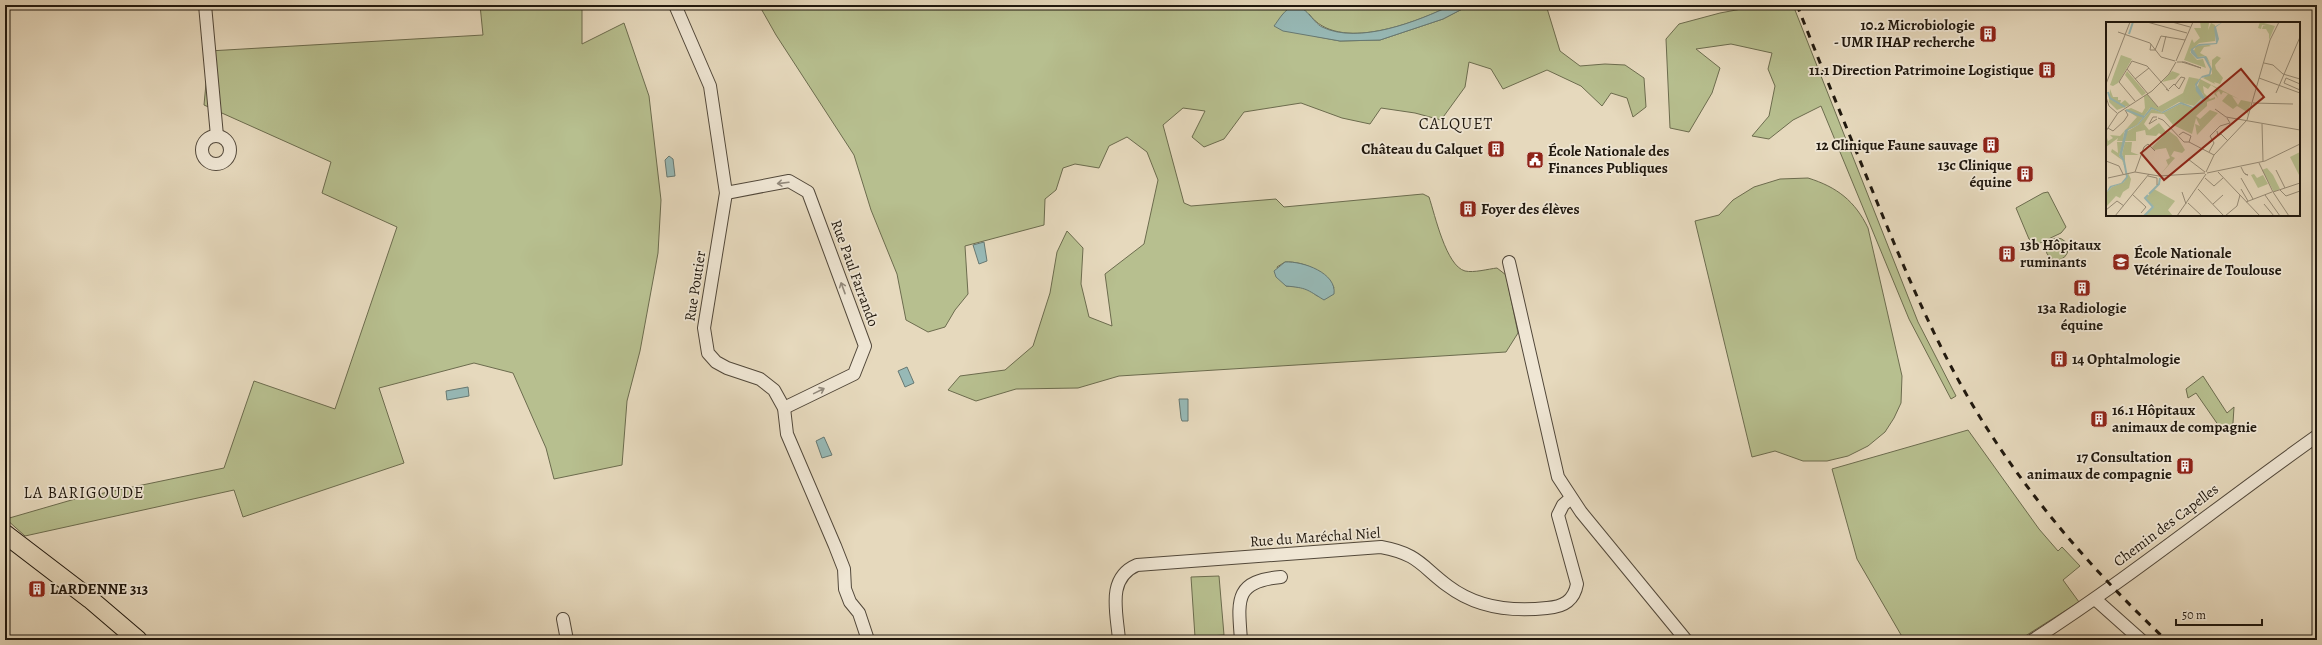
<svg xmlns="http://www.w3.org/2000/svg" width="2322" height="645" viewBox="0 0 2322 645" font-family="Alegreya,serif">
	<rect width="100%" height="100%" fill="#e6d9bd"/>
	<filter id="stains"><feTurbulence type="fractalNoise" baseFrequency=".005" numOctaves="4"/><feColorMatrix values="0 0 0 0 .2 0 0 0 0 .09 0 0 0 0 .02 0 0 0 .5 -.17"/></filter>
	<radialGradient id="worn" r=".72"><stop offset=".6" stop-color="#630" stop-opacity="0"/><stop offset="1" stop-color="#630" stop-opacity=".3"/></radialGradient>
	<!-- green -->
	<g fill="#b7bf8f" stroke="#6c6c4e" fill-rule="evenodd">
		<polygon points="480,5 582,5 582,44 624,23 649,96 661,200 658,253 640,351 627,401 622,465 554,479 546,448 513,373 474,363 379,388 404,463 243,517 234,490 25,536 6,519 75,499 224,468 254,381 335,409 397,227 322,193 331,162 204,105 209,51 483,35"/>
		<path d="M 759,5 L 1452,5 C 1417,22 1338,54 1309,14 L 1314,36 L 1340,41 L 1380,40 L 1443,19 L 1470,5 L 1546,5 L 1560,51 L 1580,66 L 1605,64 L 1625,65 L 1644,78 L 1646,107 L 1633,117 L 1627,98 L 1611,93 L 1602,106 L 1581,86 L 1547,70 L 1503,89 L 1491,69 L 1469,62 L 1465,87 L 1441,120 L 1415,113 L 1381,108 L 1370,124 L 1342,118 L 1301,103 L 1244,112 L 1224,139 L 1204,147 L 1192,137 L 1205,111 L 1183,108 L 1163,125 L 1184,203 L 1191,206 L 1276,199 L 1284,207 L 1423,194 L 1429,197 C 1435,215 1446,266 1465,271 C 1474,273 1488,269 1497,268 L 1506,275 L 1518,333 L 1506,352 L 1119,376 L 1078,388 L 1016,389 L 976,401 L 948,390 L 960,376 L 1005,370 L 1033,346 L 1050,293 L 1057,252 L 1067,231 L 1083,248 L 1081,284 L 1089,317 L 1112,326 L 1105,274 L 1144,244 L 1158,180 L 1147,152 L 1127,137 L 1109,146 L 1099,168 L 1075,164 L 1063,168 L 1056,190 L 1045,199 L 1044,225 L 965,246 L 968,294 L 955,310 L 945,327 L 928,332 L 906,320 L 897,274 L 871,210 L 854,155 L 776,35 ZM 1285,262 C 1304,261 1326,272 1334,288 L 1317,296 C 1307,286 1298,287 1286,286 L 1277,267 Z"/>
		<polygon points="1763,5 1793,5 1918,322 1956,396 1951,399 1909,319 1821,106 1793,120 1769,139 1752,136 1769,116 1775,86 1768,69 1772,53 1731,44 1696,49 1720,68 1712,93 1689,132 1670,128 1666,39 1679,24 1720,13"/>
		<path d="M 1808,178 C 1837,187 1855,201 1868,228 L 1902,376 L 1901,403 L 1894,418 L 1885,432 L 1868,446 L 1848,456 L 1827,461 L 1803,461 L 1775,451 L 1752,457 L 1695,221 L 1719,215 L 1733,200 L 1754,187 L 1780,179 Z"/>
		<polygon points="2048,192 2066,227 2061,233 2038,244 2029,239 2016,208 2043,193"/>
		<circle cx="2057" cy="249" r="11"/>
		<polygon points="2203,376 2227,413 2234,407 2233,423 2218,434 2214,434 2221,429 2196,393 2188,398 2186,389"/>
		<polygon points="1968,430 2039,529 2058,551 2062,547 2080,566 2063,580 2079,602 2019,640 1904,640 1857,559 1832,469"/>
		<polygon points="1219,576 1224,635 1195,637 1191,577"/>
	</g>
	<!-- water -->
	<g fill="#97b9b6" stroke="#677973">
		<path d="M 1452,5 L 1470,5 L 1443,19 L 1380,40 L 1340,41 L 1283,31 L 1274,26 C 1278,21 1285,8 1293,7 C 1306,4 1312,22 1322,27 C 1359,45 1418,21 1452,5 Z"/>
		<polygon points="669,156 673,159 675,176 667,177 665,160"/>
		<polygon points="984,242 987,261 979,264 973,245"/>
		<path d="M 1285,262 C 1303,261 1337,273 1334,294 L 1324,300 C 1306,289 1307,288 1286,286 L 1276,277 L 1274,271 Z"/>
		<polygon points="907,367 914,383 905,387 898,371"/>
		<polygon points="468,387 469,396 447,400 446,391"/>
		<polygon points="1179,399 1188,399 1188,421 1182,421 1181,418"/>
		<polygon points="824,437 832,455 822,458 816,441"/>
	</g>
	<g fill="none" stroke-linecap="round" stroke-linejoin="round">
		<defs>
			<g id="minor">
				<polyline points="205,5 217,136"/>
				<polyline points="675,5 710,86 726,193 704,328 708,353 716,362 727,368 760,379 774,390 784,408 787,434 835,546 844,569 845,589 850,602 859,613 868,640"/>
				<circle cx="216" cy="150" r="14"/>
				<polyline points="726,193 789,181 808,192 865,346 854,374 784,408"/>
				<polyline points="1509,262 1558,477 1581,512 1686,640"/>
				<polyline points="2095,599 2141,640"/>
				<polyline points="563,619 567,640"/>
				<path d="M 1119,640 C 1117,613 1106,578 1137,565 L 1381,547 C 1419,554 1421,566 1448,586 C 1477,608 1512,612 1547,608 C 1563,607 1574,601 1577,584 L 1558,515 L 1563,505 L 1571,498"/>
				<path d="M 1241,640 C 1238,600 1234,581 1281,577"/>
				<path d="M 2033,640 C 2131,577 2222,503 2317,436"/>
			</g>
			<polyline id="primary" points="5,534 90,599 138,640"/>
		</defs>
		<!-- minor casing -->
		<use href="#minor" stroke="#52483a" stroke-width="14"/>
		<!-- primary casing -->
		<use href="#primary" stroke="#20180e" stroke-width="20"/>
		<!-- minor -->
		<use href="#minor" stroke="#efe6d4" stroke-width="12"/>
		<!-- primary -->
		<use href="#primary" stroke="#e6d9bd" stroke-width="18"/>
		<!-- rail -->
		<path stroke="#20180e" stroke-width="3" stroke-dasharray="7 7" stroke-linecap="butt" d="M 1797,5 C 1823,71 1850,136 1877,202 C 1907,275 1937,347 1978,414 C 2030,499 2094,572 2166,640"/>
	</g>
	<!-- one-way arrows -->
	<defs><path id="oneway-shaft" d="M-6 0H5M1.5-3L5.5 0L1.5 3" fill="none" stroke-width="1.6" stroke-linecap="round" stroke-linejoin="round"/></defs>
	<g stroke="#92897b">
		<use href="#oneway-shaft" transform="translate(783 183) rotate(173)"/>
		<use href="#oneway-shaft" transform="translate(843 288) rotate(-110)"/>
		<use href="#oneway-shaft" transform="translate(819 391) rotate(-26)"/>
	</g>
	<!-- icons -->
	<defs>
		<symbol id="building-square" viewBox="-11 -11 22 22"><rect x="-9" y="-9" width="18" height="18" rx="4" fill="#8f2418" stroke="#efe6d4"/><path d="M-4-6H4V6H1V3H-1V6H-4ZM-2.5-4.3h1.7v1.8h-1.7ZM.8-4.3h1.7v1.8H.8ZM-2.5-1h1.7V.8h-1.7ZM.8-1h1.7V.8H.8Z" fill="#fff"/></symbol>
		<symbol id="civic-square" viewBox="-11 -11 22 22"><rect x="-9" y="-9" width="18" height="18" rx="4" fill="#8f2418" stroke="#efe6d4"/><path d="M-.6-6.5H3V-4.5H.6V-3L4-1V1h2V6H-6V1h2V-1L-.6-3ZM-1.2 2.5V6h2.4V2.5Z" fill="#fff"/></symbol>
		<symbol id="university-square" viewBox="-11 -11 22 22"><rect x="-9" y="-9" width="18" height="18" rx="4" fill="#8f2418" stroke="#efe6d4"/><path d="M0-5L7-2L0 1L-7-2ZM-4 1L0 2.5L4 1V4Q0 6-4 4Z" fill="#fff"/></symbol>
	</defs>
	<g fill-rule="evenodd">
		<use href="#building-square" x="1978" y="24" width="20" height="20"/>
		<use href="#building-square" x="2037" y="60" width="20" height="20"/>
		<use href="#building-square" x="1981" y="135" width="20" height="20"/>
		<use href="#building-square" x="1486" y="139" width="20" height="20"/>
		<use href="#civic-square" x="1525" y="150" width="20" height="20"/>
		<use href="#building-square" x="2015" y="164" width="20" height="20"/>
		<use href="#building-square" x="1458" y="199" width="20" height="20"/>
		<use href="#building-square" x="1997" y="244" width="20" height="20"/>
		<use href="#university-square" x="2111" y="252" width="20" height="20"/>
		<use href="#building-square" x="2072" y="278" width="20" height="20"/>
		<use href="#building-square" x="2049" y="349" width="20" height="20"/>
		<use href="#building-square" x="2089" y="409" width="20" height="20"/>
		<use href="#building-square" x="2175" y="456" width="20" height="20"/>
		<use href="#building-square" x="27" y="579" width="20" height="20"/>
	</g>
	<g text-anchor="middle" dominant-baseline="central" stroke-width="3.5" stroke-linejoin="round" paint-order="stroke">
		<!-- poi labels -->
		<g font-size="15" font-weight="bold" fill="#20180e" stroke="#efe6d4" text-anchor="start">
			<text x="1975" y="25" text-anchor="end">10.2 Microbiologie<tspan x="1975" dy="17">- UMR IHAP recherche</tspan></text>
			<text x="2034" y="70" text-anchor="end">11.1 Direction Patrimoine Logistique</text>
			<text x="1978" y="145" text-anchor="end">12 Clinique Faune sauvage</text>
			<text x="1483" y="149" text-anchor="end">Château du Calquet</text>
			<text x="1548" y="151">École Nationale des<tspan x="1548" dy="17">Finances Publiques</tspan></text>
			<text x="2012" y="165" text-anchor="end">13c Clinique<tspan x="2012" dy="17">équine</tspan></text>
			<text x="1481" y="209">Foyer des élèves</text>
			<text x="2020" y="245">13b Hôpitaux<tspan x="2020" dy="17">ruminants</tspan></text>
			<text x="2134" y="253">École Nationale<tspan x="2134" dy="17">Vétérinaire de Toulouse</tspan></text>
			<text x="2082" y="308" text-anchor="middle">13a Radiologie<tspan x="2082" dy="17">équine</tspan></text>
			<text x="2072" y="359">14 Ophtalmologie</text>
			<text x="2112" y="410">16.1 Hôpitaux<tspan x="2112" dy="17">animaux de compagnie</tspan></text>
			<text x="2172" y="457" text-anchor="end">17 Consultation<tspan x="2172" dy="17">animaux de compagnie</tspan></text>
			<text x="50" y="589">LARDENNE 313</text>
		</g>
		<!-- street labels -->
		<g font-size="15" fill="#20180e" stroke="#efe6d4">
			<text transform="translate(855 273) rotate(70)">Rue Paul Farrando</text>
			<text transform="translate(695 286) rotate(-81)">Rue Poutier</text>
			<text transform="translate(2166 525) rotate(-37)">Chemin des Capelles</text>
			<text transform="translate(1315 537) rotate(-4)">Rue du Maréchal Niel</text>
		</g>
		<!-- neighbourhood labels -->
		<g font-size="16" letter-spacing="1" fill="#20180e" stroke="#efe6d4">
			<text x="1456" y="124">CALQUET</text>
			<text x="84" y="493">LA BARIGOUDE</text>
		</g>
	</g>
	<!-- overview -->
	<g transform="translate(2106 22)">
		<rect width="194" height="194" fill="#e6d9bd"/>
		<path d="M 94,0 L 103,1 L 102,8 L 105,1 L 109,3 L 109,19 L 93,21 L 84,30 L 91,38 L 97,37 L 100,46 L 78,38 L 86,17 L 88,21 L 94,16 L 88,6 L 95,6 ZM 154,0 L 169,4 L 163,18 L 163,12 L 160,7 L 156,7 L 157,4 L 160,4 L 156,3 L 155,7 L 152,6 ZM 90,24 L 103,23 L 105,24 L 98,25 L 94,31 L 101,35 L 105,43 L 99,34 L 92,35 L 87,31 ZM 15,33 L 26,37 L 12,61 L 7,64 L 4,63 ZM 111,34 L 115,36 L 109,43 L 110,47 L 117,56 L 114,62 L 108,60 L 109,62 L 97,56 L 106,52 L 106,38 ZM 21,49 L 40,71 L 36,74 L 19,53 ZM 66,49 L 74,52 L 69,57 L 56,60 ZM 83,55 L 93,57 L 89,64 L 96,76 L 88,84 L 73,80 L 56,90 L 44,86 L 31,103 L 18,110 L 17,119 L 11,119 L 12,116 L 0,125 L 0,113 L 2,119 L 7,116 L 4,113 L 14,114 L 31,95 L 20,88 L 25,86 L 36,91 L 39,86 L 38,74 L 41,72 L 52,85 L 77,71 ZM 94,57 L 133,77 L 126,74 L 132,83 L 135,78 L 145,80 L 141,94 L 141,90 L 131,84 L 127,87 L 116,79 L 122,72 L 117,70 L 115,73 L 113,69 L 110,71 L 112,76 L 108,72 L 111,67 L 105,63 L 102,67 L 97,64 L 98,71 L 104,77 L 109,75 L 109,77 L 101,80 L 101,84 L 90,94 L 94,97 L 104,88 L 112,91 L 91,113 L 89,102 L 94,104 L 90,96 L 86,112 L 67,103 L 58,92 L 45,91 L 38,102 L 43,108 L 53,101 L 61,111 L 63,109 L 71,115 L 79,128 L 76,131 L 68,129 L 65,134 L 69,136 L 54,153 L 62,143 L 60,138 L 64,136 L 60,126 L 48,128 L 46,125 L 57,114 L 53,111 L 50,114 L 40,113 L 39,108 L 30,110 L 30,119 L 19,119 L 20,110 L 32,103 L 46,87 L 57,91 L 74,82 L 89,86 L 98,77 L 97,72 L 91,67 ZM 4,67 L 7,75 L 12,75 L 12,78 L 15,78 L 14,82 L 19,78 L 24,83 L 11,88 L 3,80 ZM 11,120 L 17,120 L 13,134 L 17,139 L 20,149 L 16,138 L 5,130 L 6,127 L 12,131 ZM 19,120 L 26,120 L 25,130 L 33,133 L 19,133 L 19,141 L 16,132 ZM 194,130 L 194,153 L 193,153 L 184,135 ZM 161,146 L 167,153 L 174,167 L 168,170 L 156,148 ZM 22,151 L 25,157 L 23,166 L 17,170 L 14,176 L 10,174 L 0,185 L 0,171 L 6,165 L 18,160 ZM 148,152 L 151,156 L 157,153 L 162,162 L 152,166 L 145,153 ZM 48,167 L 69,179 L 62,188 L 67,194 L 38,194 L 48,185 L 40,176 Z" fill="#b7bf8f"/>
		<path d="M 117,0 L 110,5 L 113,17 L 111,22 L 92,24 L 87,27 L 92,35 L 100,34 L 106,47 L 104,54 L 95,56 L 91,63 L 99,76 L 96,82 L 91,86 L 98,78 L 87,86 L 74,82 L 57,91 L 46,87 L 32,103 L 22,108 L 16,132 L 19,139 L 22,155 L 17,161 L 6,165 L 0,171 L 4,164 L 15,161 L 20,155 L 17,139 L 13,134 L 19,108 L 31,103 L 45,85 L 56,90 L 75,80 L 87,85 L 96,77 L 90,69 L 89,62 L 96,54 L 103,52 L 104,47 L 98,36 L 91,37 L 85,31 L 85,27 L 93,22 L 110,21 L 108,5 Z" fill="#97b9b6"/>
		<path fill="none" stroke="#97b9b6" stroke-width="2" d="M 23,12 L 27,0M 2,70 L 4,76 L 19,85M 20,88 L 38,95M 43,172 L 53,162 L 54,156M 38,194 L 47,185 L 39,176 L 42,173"/>
		<path fill="none" stroke="#978c77" stroke-width="1" d="M 41,0 L 81,11M 66,0 L 84,5M 12,10 L 44,21 L 55,35 L 69,39M 45,22 L 44,28 L 50,28M 49,28 L 55,14 L 79,18M 56,30 L 60,14M 70,39 L 87,0M 71,40 L 79,40 L 95,46 L 76,40M 158,41 L 167,43 L 177,52 L 194,57M 21,47 L 42,72M 153,56 L 194,71M 29,57 L 43,46M 0,62 L 24,0M 194,62 L 180,56 L 178,61 L 194,68M 63,67 L 68,62 L 73,67 L 79,56 L 75,55 L 69,63M 170,71 L 194,15M 41,72 L 52,85M 0,75 L 3,84 L 11,91M 29,79 L 13,60 L 26,39 L 41,44 L 63,69 L 60,67M 147,81 L 187,82M 109,87 L 120,95 L 194,108M 51,95 L 47,95 L 43,102 L 51,97M 52,96 L 57,98 L 78,120 L 83,120 L 108,133M 156,102 L 157,139M 2,106 L 7,109 L 18,99 L 22,93 L 19,88M 0,109 L 12,91 L 46,69 L 63,52 L 70,40M 111,109 L 112,114 L 115,112 L 122,119M 73,113 L 77,110 L 85,114 L 83,120M 103,130 L 108,121 L 104,114 L 114,104 L 124,101 L 121,96M 82,137 L 99,150M 0,139 L 13,144 L 17,152M 153,141 L 167,170M 135,145 L 138,151 L 141,153 L 142,153 L 139,152M 170,148 L 179,166M 29,150 L 38,125 L 42,122 L 49,129M 100,150 L 108,133 L 141,98 L 164,18 L 173,0M 112,150 L 154,194M 101,151 L 159,139 L 194,122M 42,154 L 51,156 L 51,163M 2,156 L 29,150 L 53,154 L 99,151M 99,156 L 108,164 L 117,156M 135,156 L 147,177M 92,167 L 118,194M 135,167 L 142,179M 174,168 L 180,174 L 194,169M 76,170 L 80,182M 167,170 L 183,194M 167,170 L 194,161M 26,172 L 40,185 L 35,191M 159,173 L 174,194M 140,180 L 166,170M 82,181 L 96,194M 107,182 L 117,173M 158,182 L 168,194M 0,188 L 11,179 L 18,184M 9,194 L 43,152M 71,194 L 100,152M 119,194 L 131,184 L 134,173"/>
		<path fill="#8f2418" fill-opacity="0.15" stroke="#8f2418" stroke-width="2" d="M 135,47 L 158,75 L 58,158 L 35,131 Z"/>
		<rect width="194" height="194" fill="none" stroke="#20180e" stroke-width="2"/>
	</g>
	<!-- margin -->
	<rect width="2322" height="645" fill="none" stroke="#e6d9bd" stroke-width="20"/>
	<rect x="6" y="6" width="2310" height="633" fill="none" stroke="#20180e" stroke-width="2"/>
	<rect x="10" y="10" width="2302" height="625" fill="none" stroke="#20180e"/>
	<!-- scale -->
	<path d="M2176 619v6h86v-6" fill="none" stroke="#20180e" stroke-width="2"/>
	<text x="2182" y="619" font-size="12" fill="#20180e" stroke="#efe6d4" stroke-width="3" paint-order="stroke">50 m</text>
	<rect width="100%" height="100%" filter="url(#stains)"/>
	<rect width="100%" height="100%" fill="url(#worn)"/>
</svg>
